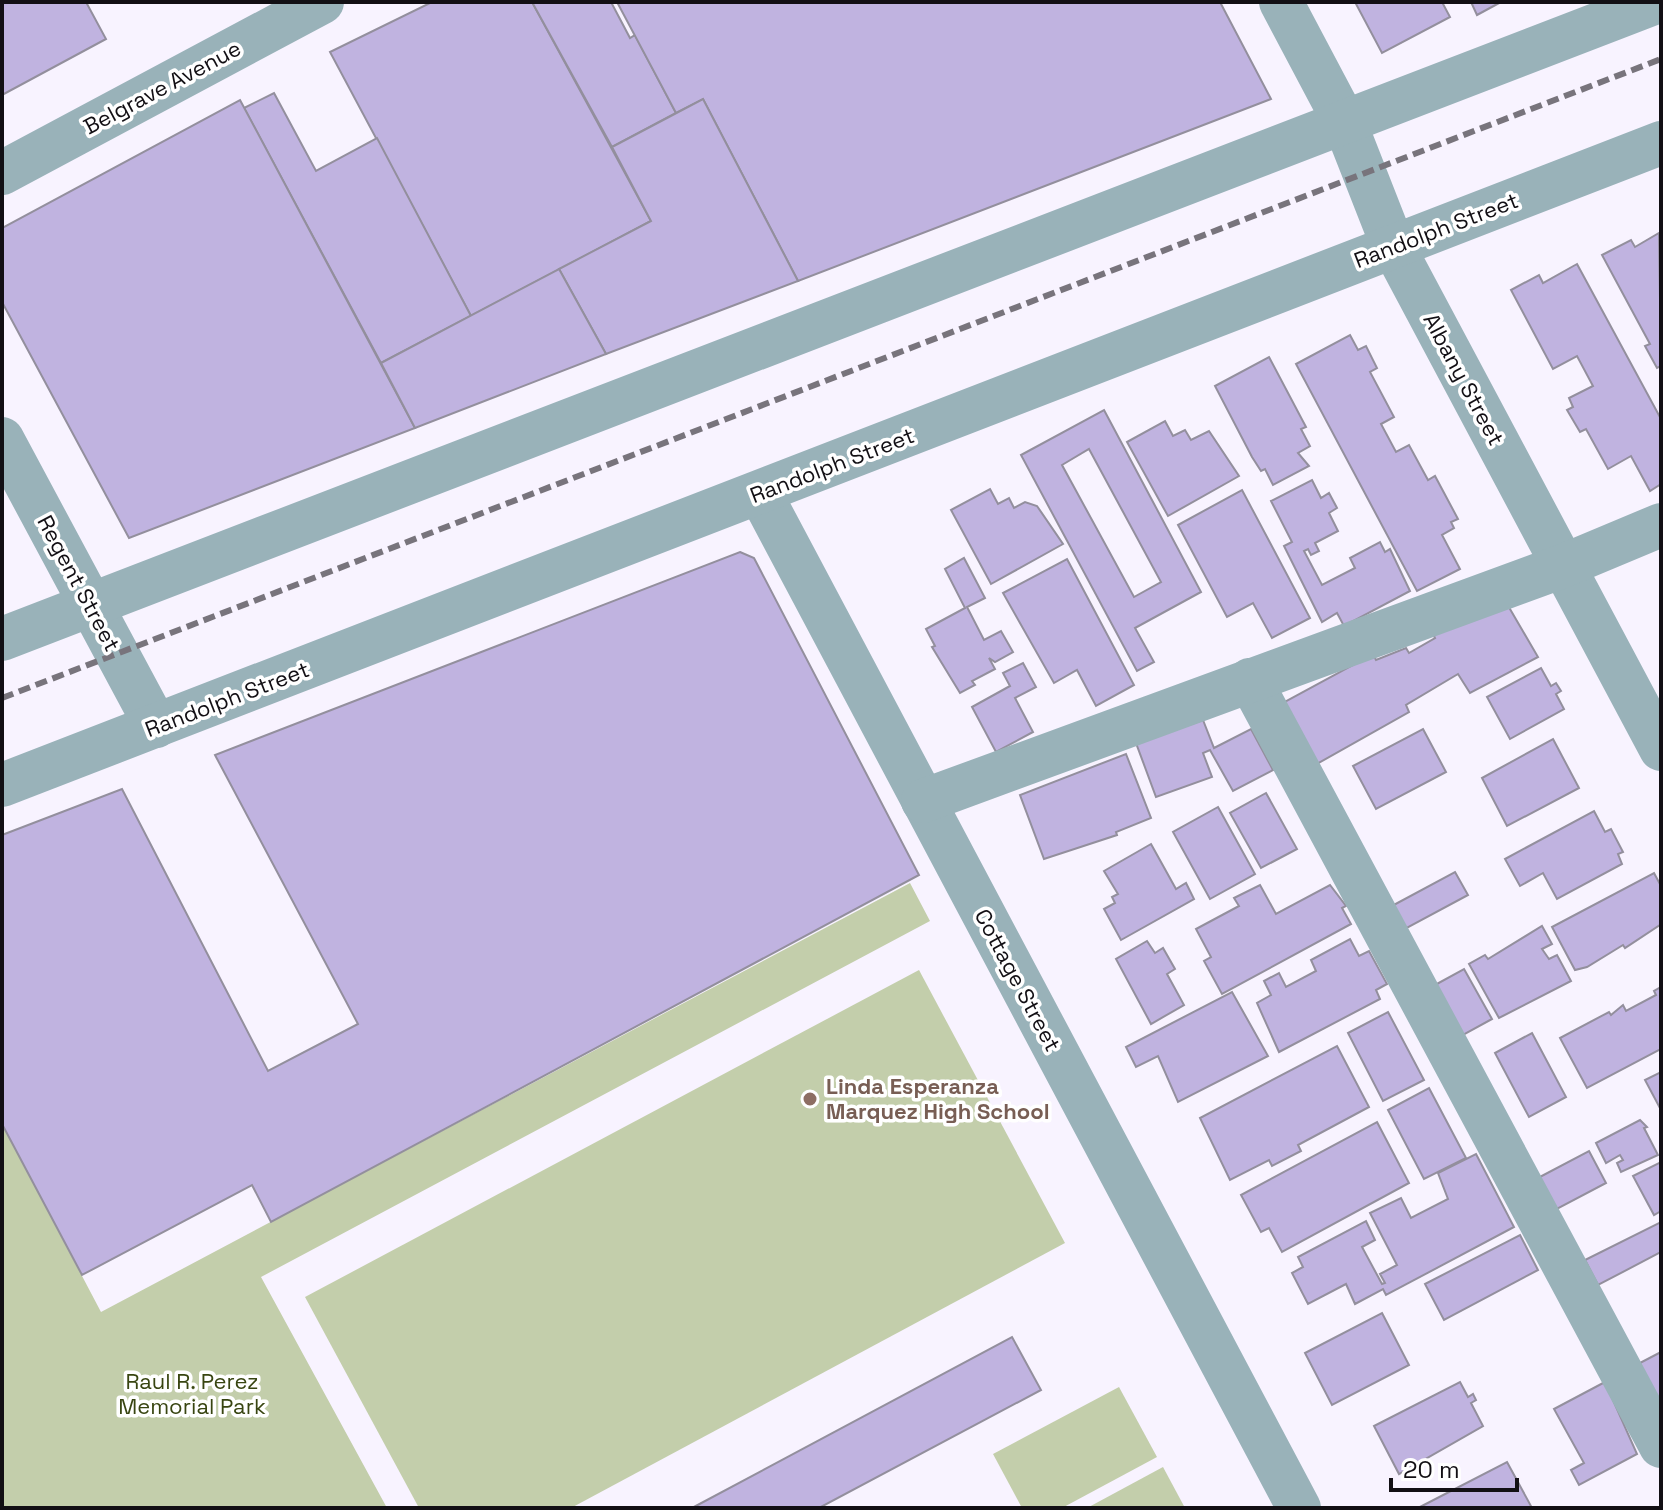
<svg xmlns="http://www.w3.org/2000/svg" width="1663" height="1510" viewBox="0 0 1663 1510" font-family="'Space Grotesk',sans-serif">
	<rect width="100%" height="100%" fill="#f8f3ff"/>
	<!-- green -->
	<g fill="#c3ceab">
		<polygon points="910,883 930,921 261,1277 387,1508 2,1508 2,1124 101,1312"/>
		<polygon points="919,970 1065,1243 571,1508 419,1508 305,1297"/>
		<polygon points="1119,1387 1157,1457 1062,1508 1022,1508 993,1454"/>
		<polygon points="1163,1467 1185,1508 1087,1508"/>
	</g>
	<!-- building -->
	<g fill="#c0b3e0" stroke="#938f9d" stroke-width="2" fill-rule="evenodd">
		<polygon points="2,2 86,2 106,39 2,95"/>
		<polygon points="432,2 532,2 651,221 471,316 330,52"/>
		<polygon points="532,2 611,2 630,38 635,35 676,113 612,147"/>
		<polygon points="617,2 1220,2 1271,99 798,281 703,99 676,113"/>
		<polygon points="1355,2 1442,2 1450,17 1382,53"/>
		<polygon points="1471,2 1501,2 1477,15"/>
		<polygon points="274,93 316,171 377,138 471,316 381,363 244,108"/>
		<polygon points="703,99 798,281 606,354 559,269 651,221 612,147"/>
		<polygon points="240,100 415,428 129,538 2,302 2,228"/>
		<polygon points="1659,233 1661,366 1657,368 1645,346 1650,344 1602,255 1631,240 1635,247"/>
		<polygon points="1577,264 1661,419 1661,484 1650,491 1631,456 1608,469 1586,429 1580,432 1567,410 1573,407 1569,398 1593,386 1577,356 1553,369 1511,290 1539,275 1543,283"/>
		<polygon points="559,269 606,354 415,428 381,363"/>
		<polygon points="1350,335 1358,350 1366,346 1377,368 1370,372 1394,417 1381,424 1396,452 1409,445 1428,480 1435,476 1458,519 1451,522 1454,528 1442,535 1460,569 1417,591 1296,364"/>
		<polygon points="1269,357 1306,427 1301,429 1310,446 1298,453 1309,466 1273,485 1265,469 1261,471 1252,457 1215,386"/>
		<path d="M 1104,410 L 1201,592 L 1135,628 L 1154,662 L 1137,671 L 1021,455 ZM 1089,449 L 1161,582 L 1134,597 L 1062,465 Z"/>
		<polygon points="1165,421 1173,436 1185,430 1191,440 1209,431 1239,476 1168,516 1127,442"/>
		<polygon points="1312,480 1321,498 1329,493 1337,508 1329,513 1338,531 1315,543 1319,551 1311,555 1308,549 1304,551 1322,585 1355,568 1350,558 1380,542 1385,552 1390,549 1410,591 1344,626 1337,613 1322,622 1284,546 1292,542 1271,501"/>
		<polygon points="990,489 998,504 1009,498 1014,508 1025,502 1037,506 1063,544 991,584 951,510"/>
		<polygon points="1242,490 1310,618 1272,638 1253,603 1227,617 1178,525"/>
		<polygon points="740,552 754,558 919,875 271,1222 252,1185 82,1275 2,1124 2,835 122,789 268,1071 358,1024 215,755"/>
		<polygon points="964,558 985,598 967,607 984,640 1001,631 1013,652 995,662 989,658 995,669 972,681 975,685 960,693 932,647 935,646 926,629 965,608 945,569"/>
		<polygon points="1067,559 1134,685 1096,706 1077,670 1054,683 1003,593"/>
		<polygon points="1503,597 1538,657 1470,693 1458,674 1406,705 1409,712 1315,765 1277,706 1373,654 1376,660 1406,648 1409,653 1435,638 1431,630"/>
		<polygon points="1023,663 1036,687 1015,698 1033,732 996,752 972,707 1010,686 1003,673"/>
		<polygon points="1541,668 1551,686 1556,683 1561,691 1556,694 1564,709 1510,739 1487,697"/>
		<polygon points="1203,720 1214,748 1251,729 1273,770 1233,791 1210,750 1203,753 1212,777 1156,797 1136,743"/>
		<polygon points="1423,729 1446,772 1376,809 1353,766"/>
		<polygon points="1553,739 1579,788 1507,826 1482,778"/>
		<polygon points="1126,754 1151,818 1116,832 1117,835 1044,859 1020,795"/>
		<polygon points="1266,793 1297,849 1261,868 1230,813"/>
		<polygon points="1218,807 1255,874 1210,899 1173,832"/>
		<polygon points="1594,811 1605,832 1611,829 1623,852 1618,854 1622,864 1557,899 1543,873 1520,886 1505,859"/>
		<polygon points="1151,844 1176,889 1186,883 1194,899 1121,940 1104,909 1115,903 1112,897 1118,894 1104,871"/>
		<polygon points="1455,872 1468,895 1403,930 1390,907"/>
		<polygon points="1654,873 1661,886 1661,927 1660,925 1625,948 1623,945 1587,967 1575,970 1552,927"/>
		<polygon points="1260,885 1276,914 1330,885 1346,906 1342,908 1351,924 1222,994 1204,961 1211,957 1196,929 1239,906 1234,898"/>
		<polygon points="1542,926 1552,944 1542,949 1549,959 1557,955 1571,981 1499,1018 1469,964 1485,955 1488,959"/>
		<polygon points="1350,939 1359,956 1369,951 1387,984 1376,990 1380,999 1279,1052 1257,1003 1271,995 1264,981 1279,973 1286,987 1316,971 1311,960"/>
		<polygon points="1147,941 1155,953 1163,948 1175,969 1167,974 1184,1005 1151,1024 1116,959"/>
		<polygon points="1464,969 1492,1019 1463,1035 1435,985"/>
		<polygon points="1661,987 1661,1049 1587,1088 1560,1038 1609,1012 1611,1015 1623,1005 1626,1011 1656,995 1654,991"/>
		<polygon points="1232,992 1268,1056 1178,1102 1158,1056 1136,1067 1126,1047"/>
		<polygon points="1388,1012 1424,1080 1383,1101 1348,1033"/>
		<polygon points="1532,1033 1566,1097 1529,1117 1495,1053"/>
		<polygon points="1337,1046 1369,1107 1298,1145 1301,1151 1272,1166 1269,1160 1230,1180 1200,1118"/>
		<polygon points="1661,1072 1661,1110 1645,1080"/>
		<polygon points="1429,1088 1466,1158 1424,1179 1388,1110"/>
		<polygon points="1640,1120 1647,1127 1644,1128 1658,1155 1621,1172 1617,1163 1623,1160 1620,1155 1606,1163 1596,1143"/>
		<polygon points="1377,1122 1409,1183 1282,1252 1269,1228 1261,1232 1241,1195"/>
		<polygon points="1589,1151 1606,1183 1553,1211 1536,1179"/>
		<polygon points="1476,1154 1514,1227 1386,1295 1383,1289 1355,1304 1346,1284 1308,1304 1292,1273 1303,1267 1298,1257 1366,1221 1375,1240 1362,1247 1382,1284 1385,1283 1380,1274 1397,1265 1370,1213 1401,1198 1411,1218 1448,1199 1438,1173"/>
		<polygon points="1661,1162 1661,1211 1654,1215 1633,1176"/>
		<polygon points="1661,1222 1661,1252 1598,1285 1585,1260"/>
		<polygon points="1520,1235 1538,1270 1444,1320 1425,1284"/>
		<polygon points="1382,1313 1409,1365 1332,1405 1305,1353"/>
		<polygon points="1012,1337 1041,1390 819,1508 692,1508"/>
		<polygon points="1661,1352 1661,1407 1638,1364"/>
		<polygon points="1460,1382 1468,1397 1473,1394 1476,1400 1471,1403 1483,1426 1399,1474 1374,1426"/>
		<polygon points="1605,1382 1637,1454 1579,1485 1571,1470 1584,1463 1554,1409"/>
		<polygon points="1507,1462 1532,1508 1418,1508"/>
	</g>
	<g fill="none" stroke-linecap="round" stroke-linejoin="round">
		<!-- minor -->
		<g stroke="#99b2b9" stroke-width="44">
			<polyline points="1281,2 1344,121 1393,246 1661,749"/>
			<polyline points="2,173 322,2"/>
			<polyline points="2,439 156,726"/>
			<polyline points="760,493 1299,1508"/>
			<polyline points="2,639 1656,2"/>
			<polyline points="1250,680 1661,1446"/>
			<polyline points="2,785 1661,143"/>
			<polyline points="923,801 1563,566 1661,525"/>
		</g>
		<!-- rail -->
		<polyline stroke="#78747c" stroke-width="6" stroke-dasharray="12 6" stroke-linecap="butt" points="2,698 1661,59"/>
	</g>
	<!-- markers -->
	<circle fill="#8d6e63" stroke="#fff" stroke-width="3" cx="810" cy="1099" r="8"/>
	<g text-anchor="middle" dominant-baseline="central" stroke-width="7" stroke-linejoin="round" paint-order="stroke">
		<!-- street labels -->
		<g font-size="22" fill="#120f14" stroke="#fff">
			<text transform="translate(162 87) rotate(-28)">Belgrave Avenue</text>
			<text transform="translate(1436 230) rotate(-21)">Randolph Street</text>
			<text transform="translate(1464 379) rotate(62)">Albany Street</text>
			<text transform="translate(832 465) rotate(-21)">Randolph Street</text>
			<text transform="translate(79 583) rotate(62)">Regent Street</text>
			<text transform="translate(227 699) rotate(-21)">Randolph Street</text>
			<text transform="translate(1018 980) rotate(62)">Cottage Street</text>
		</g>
		<!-- education labels -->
		<g font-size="22" font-weight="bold" fill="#785e54" stroke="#fff" text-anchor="start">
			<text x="826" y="1086">Linda Esperanza<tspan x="826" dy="25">Marquez High School</tspan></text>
		</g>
		<!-- park labels -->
		<g font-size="22" fill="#384511" stroke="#fff">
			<text x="192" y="1381">Raul R. Perez<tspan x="192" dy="25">Memorial Park</tspan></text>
		</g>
	</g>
	<!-- border -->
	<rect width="1663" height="1510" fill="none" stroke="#120f14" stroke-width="8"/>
	<!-- scale -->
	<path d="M1391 1478v12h126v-12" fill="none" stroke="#120f14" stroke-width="4"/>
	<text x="1403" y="1478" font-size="24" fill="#120f14" stroke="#ffffff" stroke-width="6" paint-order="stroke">20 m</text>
</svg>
